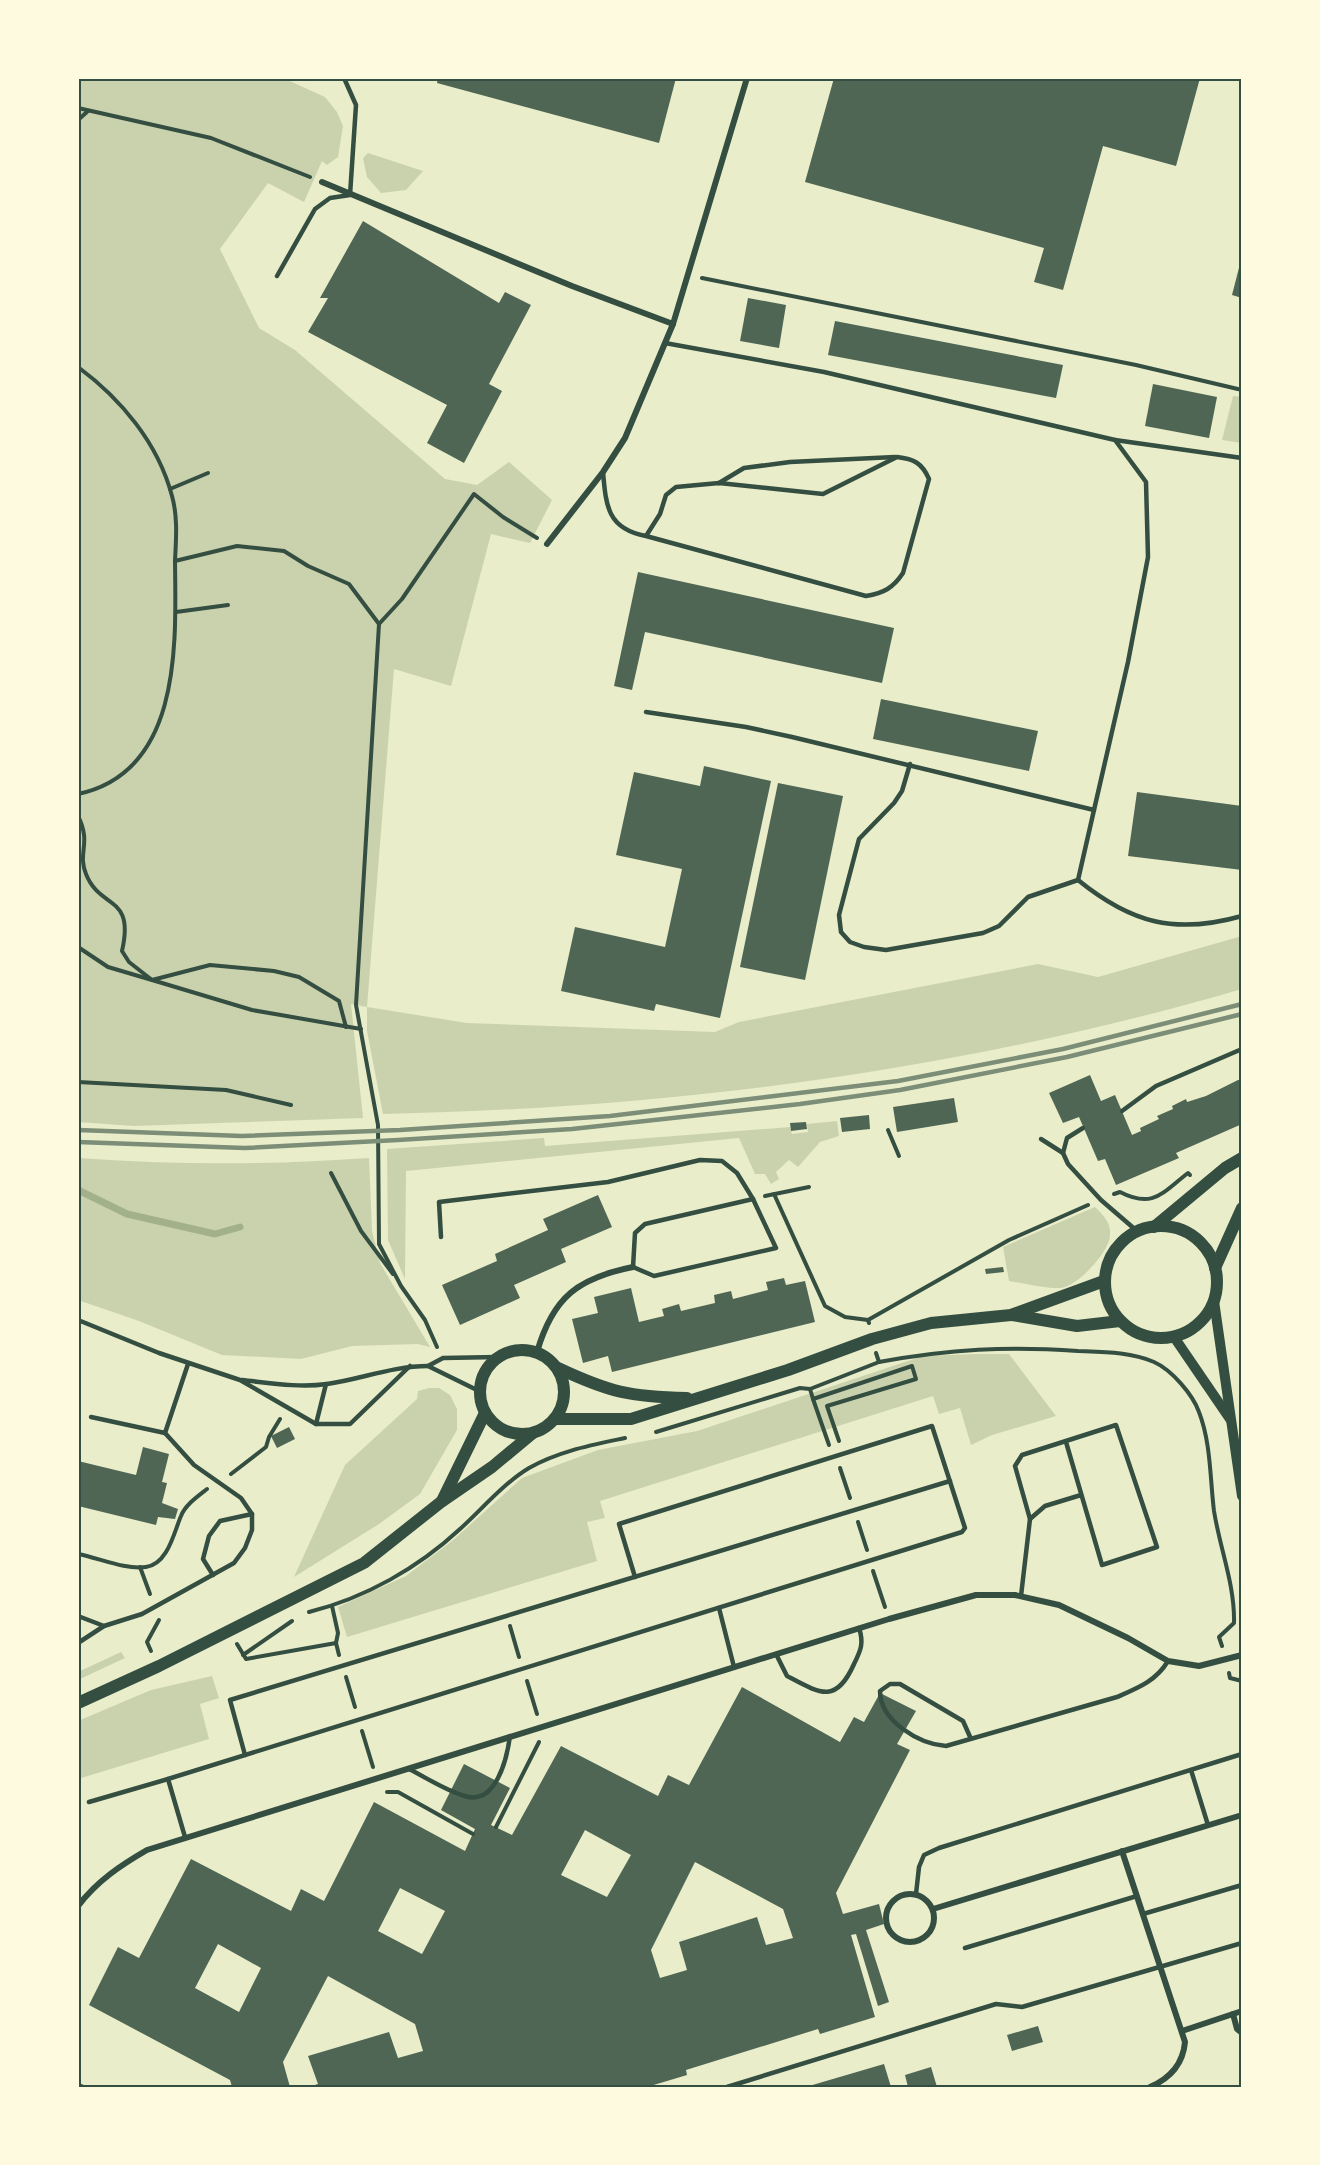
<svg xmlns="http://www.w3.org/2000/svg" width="1320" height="2165" viewBox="0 0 1320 2165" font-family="'Fira Sans',sans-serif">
	<rect width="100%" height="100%" fill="#e9edc9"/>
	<!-- green -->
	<g fill="#cad2ad">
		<path d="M 78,78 L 283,78 L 325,97 L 337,112 L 343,126 L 338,157 L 327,165 L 322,161 L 304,202 L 268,183 L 220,249 L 259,328 L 295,350 L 445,479 L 477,485 L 509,462 L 552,500 L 530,543 L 491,534 L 451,686 L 394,669 L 367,1007 L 467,1023 L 715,1032 L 739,1022 L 1038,964 L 1098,977 L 1242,936 L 1242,989 C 961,1071 675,1108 383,1114 L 367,1031 L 367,1007 L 351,1004 L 363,1118 L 134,1126 L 78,1122 Z"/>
		<polygon points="368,153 423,171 406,190 381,193 367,177 363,158"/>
		<polygon points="1233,396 1242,397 1242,443 1222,440"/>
		<polygon points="837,1121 839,1136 820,1142 798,1167 789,1160 776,1172 779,1179 771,1184 765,1174 755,1174 739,1138 406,1171 405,1279 388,1240 387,1149 544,1138 545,1146 790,1127 792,1134 808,1132 807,1124"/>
		<path d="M 78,1158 C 174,1165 273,1165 369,1158 L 372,1231 L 380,1263 L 430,1347 L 418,1344 L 352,1346 L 301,1359 L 222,1355 L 139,1321 L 78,1300 Z"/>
		<path d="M 1095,1207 C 1103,1215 1111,1222 1110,1235 C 1110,1251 1078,1286 1061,1288 C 1045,1289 1025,1283 1009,1281 L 1003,1247 Z"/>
		<polygon points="978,1354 1009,1354 1056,1416 992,1435 971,1445 960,1408 939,1414 933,1396 600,1501 605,1518 587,1522 597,1561 347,1637 338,1607 406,1576 452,1541 522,1478 598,1450 697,1431 923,1356"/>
		<polygon points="429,1388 439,1388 450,1395 457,1409 457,1430 420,1494 379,1524 294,1577 345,1465 417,1399 418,1391"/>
		<polygon points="121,1652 125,1658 78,1680 78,1672"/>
		<polygon points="212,1676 219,1698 200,1704 209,1739 78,1779 78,1721 151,1690"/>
	</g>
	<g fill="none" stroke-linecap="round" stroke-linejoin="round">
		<!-- stream -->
		<polyline stroke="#a3b18a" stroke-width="7" points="78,1190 127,1214 215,1234 240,1227"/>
	</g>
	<!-- building -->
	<g fill="#4f6655" fill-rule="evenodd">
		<polygon points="438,78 676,78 659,143 437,83"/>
		<polygon points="834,78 1200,78 1176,166 1103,146 1063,290 1034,282 1044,248 805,182"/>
		<polygon points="363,221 499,303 505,292 531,305 489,384 502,391 464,463 427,443 447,405 308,332 328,298 320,298"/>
		<polygon points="1241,260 1242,260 1242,298 1232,295"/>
		<polygon points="748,298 786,305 779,348 740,341"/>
		<polygon points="835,321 1063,365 1056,398 828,355"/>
		<polygon points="1153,384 1217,397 1209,438 1145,426"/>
		<polygon points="638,572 894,628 882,683 645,632 632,690 614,686"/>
		<polygon points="881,699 1038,731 1029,771 873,739"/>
		<polygon points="704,766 771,781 720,1018 656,1004 654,1011 561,991 575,927 665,947 682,869 616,855 634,772 700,786"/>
		<polygon points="778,783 843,796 805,980 740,967"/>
		<polygon points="1137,792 1242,806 1242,870 1128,856"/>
		<polygon points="1090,1075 1101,1101 1115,1095 1132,1135 1141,1131 1140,1128 1159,1119 1157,1116 1173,1109 1172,1106 1186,1099 1187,1102 1206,1096 1238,1080 1242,1080 1242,1124 1176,1153 1179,1158 1116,1185 1105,1159 1098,1161 1079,1117 1063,1123 1049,1093"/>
		<polygon points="954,1098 958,1122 897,1132 893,1107"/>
		<polygon points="869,1115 870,1129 842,1132 840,1118"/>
		<polygon points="806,1122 807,1129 791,1131 790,1123"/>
		<polygon points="598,1195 612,1227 561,1249 566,1262 514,1285 520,1298 460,1325 442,1285 497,1261 495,1254 548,1230 543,1219"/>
		<polygon points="1003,1267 1004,1272 986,1274 985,1269"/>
		<polygon points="784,1278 786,1285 805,1281 815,1322 612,1372 608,1356 583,1363 572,1319 598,1313 594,1297 631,1288 639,1322 664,1316 662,1309 679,1304 681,1311 715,1303 714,1295 731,1291 733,1299 768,1290 766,1282"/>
		<polygon points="289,1427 295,1439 277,1448 271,1436"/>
		<polygon points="143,1447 169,1454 162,1482 167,1483 162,1503 178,1509 175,1519 158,1517 156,1525 78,1506 78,1461 136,1475"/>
		<path d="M 742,1687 L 840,1742 L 854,1717 L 864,1722 L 880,1693 L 916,1711 L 897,1744 L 910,1750 L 836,1893 L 843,1914 L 879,1904 L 884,1924 L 866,1930 L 889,2002 L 878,2006 L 856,1934 L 851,1935 L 875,2017 L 820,2034 L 818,2029 L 686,2070 L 687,2075 L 647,2087 L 308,2087 L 318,2084 L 308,2056 L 389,2032 L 398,2058 L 423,2051 L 415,2024 L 328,1976 L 283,2062 L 290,2087 L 232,2087 L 230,2080 L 89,2005 L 118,1947 L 139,1958 L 191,1859 L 291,1911 L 301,1889 L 324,1901 L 374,1802 L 465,1851 L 475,1829 L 441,1810 L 464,1764 L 510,1788 L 491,1825 L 512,1835 L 561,1746 L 658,1796 L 668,1775 L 689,1785 ZM 585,1830 L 631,1855 L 607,1897 L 561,1875 ZM 695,1862 L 783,1909 L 793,1938 L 766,1945 L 757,1917 L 679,1942 L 687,1970 L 660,1978 L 651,1950 ZM 400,1888 L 445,1911 L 422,1954 L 378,1931 ZM 218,1944 L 261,1968 L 239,2012 L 195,1988 Z"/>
		<polygon points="1038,2026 1043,2042 1012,2051 1007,2035"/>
		<polygon points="884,2064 891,2087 810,2087 809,2086"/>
		<polygon points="931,2067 937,2087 908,2087 905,2075"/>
	</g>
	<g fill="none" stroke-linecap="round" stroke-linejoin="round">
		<!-- path -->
		<g stroke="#344e41" stroke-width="4">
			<polyline points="78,108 211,138 310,177"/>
			<polyline points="78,120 88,111"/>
			<polyline points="702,278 1136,365 1242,390"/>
			<path d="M 78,367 C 121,399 158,443 172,496 C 178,517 176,540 175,561 L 237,546 L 284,551 L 308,566 L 349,584 L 379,624"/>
			<polyline points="170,489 208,473"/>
			<polyline points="176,612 228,605"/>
			<path d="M 78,794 C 182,772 176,644 175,561"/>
			<path d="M 78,816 C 92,844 77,852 86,874 C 100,910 135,894 122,951 L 129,962 L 152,980 L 252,1010 L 361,1029"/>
			<polyline points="78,947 108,967 152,980 210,965 274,971 299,977 339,1001 346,1027"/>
			<polyline points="78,1082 226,1090 291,1105"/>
			<polyline points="888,1130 899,1156"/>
			<polyline points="331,1173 361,1231 393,1274"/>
			<polyline points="774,1194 825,1306 845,1317 868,1320 869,1323"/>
			<path d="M 1114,1194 L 1120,1192 C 1153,1209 1162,1193 1188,1173 L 1190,1175"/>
			<polyline points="765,1196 809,1187"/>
			<polyline points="868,1320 1009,1240 1088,1205"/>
			<polyline points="1242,1328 1242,1348"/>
			<polyline points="437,1347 425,1320 401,1286 379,1244 378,1125 356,1005 379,624 402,599 474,494 503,517 537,538"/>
			<path d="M 879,1362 C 950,1349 1007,1346 1078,1351 C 1104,1352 1131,1352 1154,1362 C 1172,1370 1193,1395 1199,1412 C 1211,1443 1210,1479 1214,1511 C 1220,1549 1235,1585 1234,1623 L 1219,1637 L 1222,1646"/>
			<polyline points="813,1399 829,1445"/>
			<polyline points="656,1432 800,1388 810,1389"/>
			<polyline points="839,1441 827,1406 916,1379 912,1366 813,1399 810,1389 879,1362 876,1353"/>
			<polyline points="840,1468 850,1498"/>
			<polyline points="231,1474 266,1447 269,1437 280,1419"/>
			<polyline points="858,1522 867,1550"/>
			<path d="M 78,1554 C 99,1558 125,1570 146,1567 C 168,1564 174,1532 181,1516 C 185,1505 198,1496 207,1489"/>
			<polyline points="140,1567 150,1594"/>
			<polyline points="873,1571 885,1607"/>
			<polyline points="332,1606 338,1633 336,1643"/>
			<path d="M 309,1612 C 365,1598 418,1568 460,1529 C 482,1509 504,1483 529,1468 C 559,1451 592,1445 625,1438"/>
			<polyline points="510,1626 519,1657"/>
			<polyline points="237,1644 246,1659 336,1643 339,1655"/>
			<polyline points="151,1651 147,1642 159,1620"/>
			<polyline points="243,1655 292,1621"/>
			<polyline points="1229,1673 1230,1678 1242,1681"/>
			<polyline points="346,1677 355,1707"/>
			<polyline points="527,1681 537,1714"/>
			<polyline points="362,1731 373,1767"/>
			<polyline points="387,1792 398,1792 473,1834"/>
			<polyline points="496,1827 539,1742"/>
		</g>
		<!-- service -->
		<g stroke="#344e41" stroke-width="4.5">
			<polyline points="277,276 315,209 330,198 350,195 356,105 344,78"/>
			<polyline points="1115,440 1242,458"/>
			<path d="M 603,472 C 606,507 608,529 646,536 L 660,514 L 666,495 L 676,487 L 719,483 L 823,494 L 897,457 C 914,459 922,463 929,479 L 903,573 C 893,588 884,593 866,596 L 646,536"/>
			<polyline points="719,483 744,468 790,462 895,457"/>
			<polyline points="646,712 746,727 792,737 1094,810 1128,662 1148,557 1146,482 1115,440 824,372 665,343"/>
			<polyline points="910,764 902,791 894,803 859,839 839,915 841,932 850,942 864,947 886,950 983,933 999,926 1028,897 1078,880"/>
			<path d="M 1078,880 C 1131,923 1175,935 1242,916"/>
			<polyline points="1078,880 1094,810"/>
			<polyline points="1122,1111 1156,1086 1242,1049"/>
			<polyline points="1041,1139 1063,1153 1068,1164 1101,1200 1137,1231"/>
			<polyline points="1063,1153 1067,1138 1083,1128"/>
			<polygon points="753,1199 776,1248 654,1276 633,1267 635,1233 645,1224"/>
			<polyline points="441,1237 439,1202 608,1182 700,1160 722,1161 737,1173 753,1199"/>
			<polyline points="78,1320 159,1353 240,1380 316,1424 350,1424 410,1366"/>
			<path d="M 242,1380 C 270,1383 299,1388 327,1384 C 361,1379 393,1366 428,1366"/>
			<polyline points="479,1391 428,1366 443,1358 498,1357"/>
			<polyline points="91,1417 165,1433 188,1364"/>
			<polyline points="316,1424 326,1384"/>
			<polyline points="1066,1442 1102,1565 1157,1547 1116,1425 1022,1455 1015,1466 1030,1519 1045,1506 1081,1495"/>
			<polyline points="213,1575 203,1559 209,1536 220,1521 252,1514"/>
			<polyline points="1021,1596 1030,1519"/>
			<polyline points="719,1608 734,1667"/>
			<polyline points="78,1616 104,1626"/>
			<polyline points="78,1643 104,1626 142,1614 234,1563 245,1548 252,1530 252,1514 241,1498 194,1465 165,1433"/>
			<path d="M 776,1654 L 787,1676 C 821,1694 836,1704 854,1664 C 861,1650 864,1643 859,1628"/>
			<path d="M 971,1739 L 963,1721 L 900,1684 L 890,1684 L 880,1691 C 880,1721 919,1744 946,1746 L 1117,1697 C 1138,1688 1156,1681 1168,1661"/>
			<polyline points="245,1755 230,1700 950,1481"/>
			<path d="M 409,1769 C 427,1778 446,1791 465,1796 C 496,1806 507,1758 510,1736"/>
			<polyline points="1191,1770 1208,1825"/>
			<polyline points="89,1802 168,1779"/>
			<polyline points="185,1837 168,1779 962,1532 965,1528 932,1426 619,1524 635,1577"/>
			<polyline points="916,1894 919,1867 924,1855 939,1848 1242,1754"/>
			<polyline points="1143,1914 1242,1885"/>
			<polyline points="965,1948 1137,1896"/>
			<polyline points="78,2085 83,2087"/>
			<polyline points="727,2087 996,2004 1022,2007 1242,1943"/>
		</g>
		<!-- minor -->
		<g stroke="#344e41" stroke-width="6">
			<polyline points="322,182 572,286 673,324"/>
			<polyline points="547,544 603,472 625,438 673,324 747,78"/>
			<path d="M 537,1352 C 553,1297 578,1278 633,1267"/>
			<path d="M 1122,1851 L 1185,2042 C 1183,2064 1171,2078 1150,2087"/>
			<circle cx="910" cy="1918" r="24"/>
			<path d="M 78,1906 C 97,1881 121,1865 147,1850 L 889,1619 L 976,1595 L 1015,1595 L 1059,1605 L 1128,1638 L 1168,1661 L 1199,1666 L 1242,1655"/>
			<polyline points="933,1909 1242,1815"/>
			<polyline points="1233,2014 1237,2029 1242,2033"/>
			<polyline points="1182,2031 1242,2011"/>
		</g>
		<!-- tertiary -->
		<g stroke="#344e41" stroke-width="10">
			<polyline points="1214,1301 1242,1496"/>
			<polyline points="1174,1337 1230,1419"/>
		</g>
		<!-- secondary -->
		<g stroke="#344e41" stroke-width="12">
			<circle cx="1161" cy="1282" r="56"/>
			<polyline points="1154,1227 1225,1168 1242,1158"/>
			<polyline points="1215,1268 1242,1208"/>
			<polyline points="1012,1315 1077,1326 1120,1321"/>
			<circle cx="522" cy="1392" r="42"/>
			<path d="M 558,1368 C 609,1392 630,1397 687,1398"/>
			<polyline points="555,1419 631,1419 788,1370 872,1339 931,1323 1011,1315 1104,1281"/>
			<polyline points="442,1501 485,1413"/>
			<polyline points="78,1703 159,1666 364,1563 441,1502 492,1467 533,1433"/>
		</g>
		<!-- rail -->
		<g stroke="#7c8e77" stroke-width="4.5">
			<polyline points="78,1130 242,1136 400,1130 610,1116 898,1081 1063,1049 1242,1004"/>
			<polyline points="78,1142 245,1148 398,1140 572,1129 800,1104 900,1090 1067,1057 1242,1014"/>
		</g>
	</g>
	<!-- border -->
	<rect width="1320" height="2165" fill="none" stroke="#fefae0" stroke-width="159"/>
	<rect x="80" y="80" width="1160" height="2006" fill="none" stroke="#344e41" stroke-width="2"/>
</svg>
